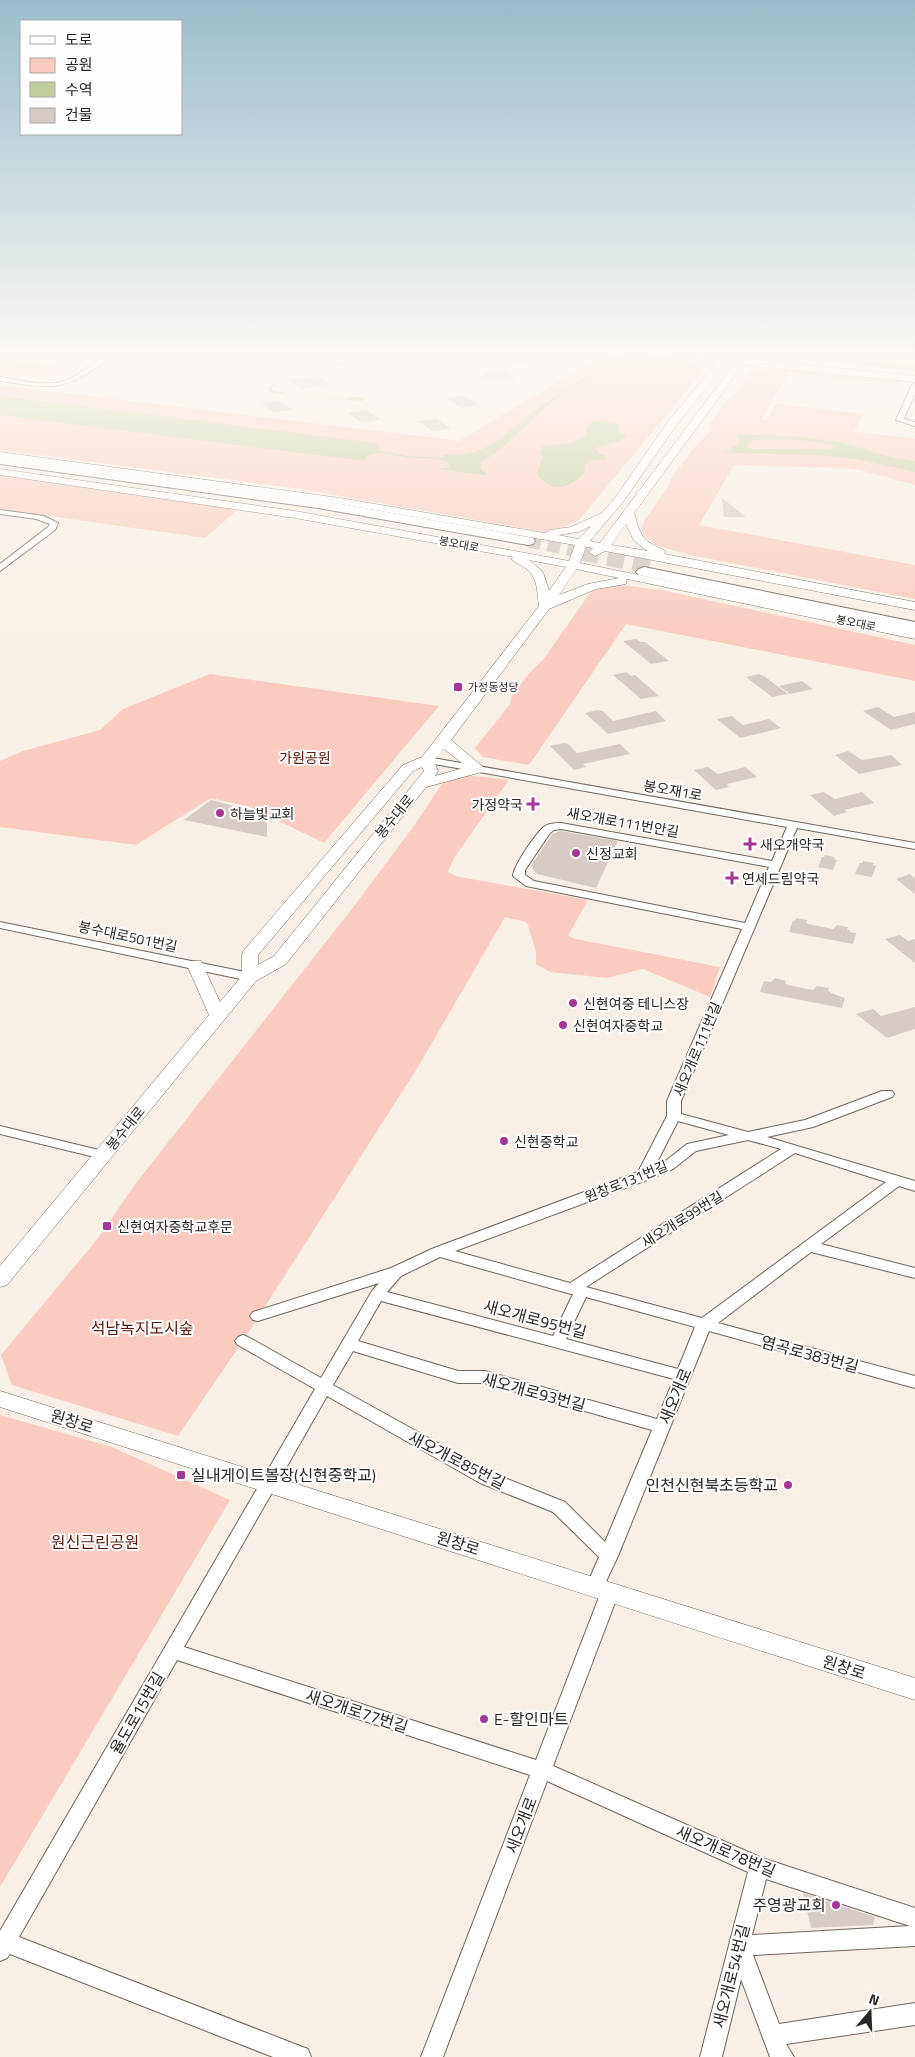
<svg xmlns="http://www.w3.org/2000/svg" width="915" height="2057" viewBox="0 0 915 2057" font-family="'Titillium Web','Noto Sans KR',sans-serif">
	<rect width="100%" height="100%" fill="#f8f0e6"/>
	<!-- green -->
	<g fill="#faccbf">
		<polygon points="608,352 676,358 695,364 703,371 579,520 549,533 301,489 0,450 0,385 459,441"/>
		<polygon points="766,352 798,352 796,354 915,366 915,371 775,356"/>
		<polygon points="0,359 63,367 44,379 0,374"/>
		<polygon points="770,368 898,381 897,384 789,373 761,420 915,439 915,485 860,470 843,468 734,465 699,525 915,565 915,599 690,555 655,545 643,534 642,528 644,521 668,487 672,477 694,448 710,432 711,422 727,400 732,398 749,372"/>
		<polygon points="776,404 864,414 854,431 766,421"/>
		<polygon points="0,475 237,510 205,538 0,509"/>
		<polygon points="624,585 666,591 915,645 915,681 626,624 529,765 483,757 475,748 510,704 512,695 531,671 543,660 589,594 595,589"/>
		<polygon points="210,674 439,706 324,843 250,807 211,798 136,845 0,827 0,761 23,751 100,730 123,709"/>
		<polygon points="466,775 509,780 454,858 448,872 455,876 588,900 568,936 576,939 720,967 710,997 643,969 607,978 550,972 536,964 536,952 527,922 505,917 418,1067 243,1341 178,1436 12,1385 1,1355 99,1237 136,1183 351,910 416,823 443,782"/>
		<polygon points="0,1415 112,1447 230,1500 0,1887"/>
	</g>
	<!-- water -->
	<g fill="#c2cd9d" fill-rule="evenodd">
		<path d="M 630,352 L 637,352 C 609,368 578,381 553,401 C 536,415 498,456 481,461 L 481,469 L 487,474 L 482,475 L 437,469 L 450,467 L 447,462 L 440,459 L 410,458 L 381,453 L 368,455 L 365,461 L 0,415 L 0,396 L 376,443 L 379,444 L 376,449 L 380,451 L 407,456 L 442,458 L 445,454 C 489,459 510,428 541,406 C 564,390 588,375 613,362 L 610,359 L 617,359 Z"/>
		<path d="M 272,384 L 278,385 L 273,387 L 272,390 C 292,396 315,397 335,399 C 345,399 358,395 366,398 L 362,401 L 271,393 L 267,389 Z"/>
		<path d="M 595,421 L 617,423 L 619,426 L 619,432 L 627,435 L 622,440 L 595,448 L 599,453 L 608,457 L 604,460 L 589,461 L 585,464 L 584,473 C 567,490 551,494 537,473 L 543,456 L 539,454 L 543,446 L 572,443 L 585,435 C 588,427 586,424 595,421 Z"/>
		<path d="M 735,434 L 800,437 L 840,442 L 894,458 L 915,461 L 915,472 L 855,459 L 818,455 L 723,453 L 738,444 L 739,439 ZM 765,439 L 800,440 L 832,445 L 834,449 L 753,449 L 749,448 L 746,445 L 751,441 Z"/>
	</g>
	<!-- building -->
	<g fill="#d7ccc5">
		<polygon points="505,354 539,358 539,361 499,367 516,378 502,381 481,378"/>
		<polygon points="331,356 345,365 327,367 315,358"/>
		<polygon points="318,376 330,385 301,389 289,380"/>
		<polygon points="464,395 479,405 461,408 446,398"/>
		<polygon points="279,400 293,410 274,412 261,403"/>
		<polygon points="367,410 381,420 362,423 348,413"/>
		<polygon points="436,419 437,419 452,429 433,431 418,421"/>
		<polygon points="722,498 746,517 724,517"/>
		<polygon points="636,639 641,642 645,642 669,661 651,664 623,641"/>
		<polygon points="626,672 631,676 635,675 659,696 641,699 613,675"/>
		<polygon points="759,674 764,676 788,694 772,697 746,677"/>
		<polygon points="802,681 813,689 790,694 779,686"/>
		<polygon points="878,707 894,717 915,712 915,724 891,730 863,711"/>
		<polygon points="598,710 603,711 613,721 656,711 666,721 608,734 585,713"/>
		<polygon points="732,716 743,725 769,719 781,728 740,738 717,719"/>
		<polygon points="564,743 568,744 577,753 620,744 630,754 583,764 586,767 574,770 550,746"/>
		<polygon points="848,751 862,760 891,755 902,765 859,774 835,755"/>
		<polygon points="708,767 718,774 745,767 757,777 727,784 729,787 716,790 694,770"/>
		<polygon points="824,792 835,799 862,792 874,803 844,810 847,812 834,816 810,795"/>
		<polygon points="211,800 231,805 267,823 267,837 184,820"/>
		<polygon points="561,831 618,841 596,888 537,874 531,866 552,834"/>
		<polygon points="825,855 835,857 834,859 837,860 833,870 818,867 822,857 824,857"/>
		<polygon points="863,861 874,863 873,865 876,866 872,877 855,874 860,863 863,863"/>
		<polygon points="910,874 915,879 915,894 896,879"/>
		<polygon points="796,918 807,920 806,923 808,924 833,929 837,925 848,927 847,930 850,930 850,932 856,933 853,944 789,932 793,920 795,921"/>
		<polygon points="900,935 908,941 915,939 915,963 885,939"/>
		<polygon points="775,978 786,981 785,983 788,985 813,990 817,986 829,988 828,991 831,992 831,993 845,998 842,1008 760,992 764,981 771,982"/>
		<polygon points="915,1007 915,1029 887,1038 856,1014 873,1009 881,1016"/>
		<polygon points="803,1893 875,1917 873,1925 811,1928"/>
	</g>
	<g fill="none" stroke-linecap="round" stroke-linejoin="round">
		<!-- highway-tunnel-far1 -->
		<polyline stroke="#cfc8bf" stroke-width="13" stroke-dasharray="13 7" stroke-linecap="butt" points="528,541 588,553"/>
		<!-- highway-tunnel -->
		<polyline stroke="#cfc8bf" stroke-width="17" stroke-dasharray="17 9" stroke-linecap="butt" points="582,552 650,566"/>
		<defs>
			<g id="street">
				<path d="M 110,352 L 117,352 C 111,358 103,363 96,368 C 59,394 41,386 0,381 L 0,377 C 21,380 46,388 67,380 C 82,373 96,361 110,352 Z"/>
				<polygon points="915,383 915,393 904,419 915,422 915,426 896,420 912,385"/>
				<polygon points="0,510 44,516 58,523 55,530 0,571 0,564 48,527 50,524 36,519 0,514"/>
				<path d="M 427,757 L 915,843 L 915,849 L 797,828 L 681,1101 L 681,1114 L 748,1132 L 805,1120 L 882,1091 L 892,1091 L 894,1094 L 892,1097 L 813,1127 L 767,1137 L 915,1181 L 915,1191 L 899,1186 L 821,1244 L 915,1268 L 915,1278 L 811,1252 L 718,1323 L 915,1376 L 915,1388 L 709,1331 L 618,1556 L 601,1592 L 595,1594 L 589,1592 L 586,1587 L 599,1557 L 553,1512 L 480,1483 L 327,1396 L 184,1647 L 536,1760 L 601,1592 L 604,1587 L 610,1585 L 616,1587 L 619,1592 L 553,1766 L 762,1858 L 915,1908 L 915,1946 L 753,1955 L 779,2024 L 915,2003 L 915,2025 L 786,2044 L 794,2057 L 770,2057 L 741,1979 L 722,2057 L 700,2057 L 748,1872 L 547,1781 L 443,2057 L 421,2057 L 530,1775 L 177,1660 L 19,1937 L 300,2046 L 308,2049 L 311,2057 L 273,2057 L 10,1954 L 7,1958 L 0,1961 L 0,1931 L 315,1389 L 238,1345 L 235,1341 L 238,1337 L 243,1335 L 248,1337 L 321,1378 L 372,1291 L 379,1283 L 258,1321 L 253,1320 L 250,1316 L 253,1312 L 391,1268 L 434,1248 L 638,1172 L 667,1116 L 667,1101 L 742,929 L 526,886 L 513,876 C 513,867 537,831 545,826 C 550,823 556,823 561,823 L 772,861 L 787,827 L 423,762 L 422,760 ZM 561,829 L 769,867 L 745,923 L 534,881 L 525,875 L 525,870 L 550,833 L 554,830 ZM 678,1121 L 729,1135 L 687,1144 L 663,1163 L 655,1166 ZM 748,1140 L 781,1149 L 570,1283 L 455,1251 L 647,1180 L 673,1169 L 696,1151 ZM 795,1153 L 886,1182 L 702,1318 L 586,1287 ZM 440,1257 L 571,1294 L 573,1294 L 553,1336 L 387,1292 L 401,1276 ZM 586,1297 L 695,1327 L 678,1369 L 566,1339 ZM 381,1301 L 674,1379 L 657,1419 L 485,1371 L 458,1371 L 358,1341 ZM 353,1351 L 458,1383 L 485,1383 L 652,1430 L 605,1542 L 565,1502 L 492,1473 L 333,1385 ZM 766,1879 L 910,1926 L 752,1935 Z"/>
				<polygon points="0,922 250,973 256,977 250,981 0,928"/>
				<polygon points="0,1126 103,1151 108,1152 110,1155 108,1158 103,1159 0,1134"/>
			</g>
			<g id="secondary">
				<path d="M 640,352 L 669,352 L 721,357 L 725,352 L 734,352 L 730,358 L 738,359 L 743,352 L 752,352 L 747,359 L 915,376 L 915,382 L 743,365 L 634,513 C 638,525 639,537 652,544 C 657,547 662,548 666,552 L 664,554 L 915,602 L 915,610 L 605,551 L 595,556 L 589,552 L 593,548 L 586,547 L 580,563 L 915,631 L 915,639 L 627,579 L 626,584 L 596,589 L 549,609 L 451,740 L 482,766 L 484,769 L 482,772 L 426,787 L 286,964 L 256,981 L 7,1285 L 0,1287 L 0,1266 L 209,1015 L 187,965 L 189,961 L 201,961 L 220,1002 L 242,976 L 242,954 L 244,950 L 403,765 L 422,757 L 539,606 C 537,592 538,576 525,568 C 520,564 515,563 511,559 L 513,557 L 295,518 L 0,475 L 0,469 L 295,511 L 569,561 L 575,545 L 340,504 L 0,458 L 0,452 L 340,498 L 544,533 L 550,530 L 571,527 L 602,513 L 615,498 L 667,423 L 717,362 L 644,355 ZM 726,363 L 734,364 L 600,543 L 590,541 L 623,502 L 675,427 ZM 626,524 L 634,541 L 648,551 L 611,545 ZM 591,526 L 579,539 L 558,535 L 578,532 ZM 529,560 L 566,567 L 549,591 L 543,572 ZM 576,569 L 619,578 L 588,584 L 559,595 ZM 444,749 L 467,767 L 435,776 L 438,771 L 434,760 ZM 422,767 L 424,771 L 274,956 L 258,965 L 258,955 L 413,771 Z"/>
				<polygon points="0,1391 915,1678 915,1700 0,1407"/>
			</g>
			<g id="highway">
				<polygon points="0,456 318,500 528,537 533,538 535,541 533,544 528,545 318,508 0,464"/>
				<polygon points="644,567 915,622 915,632 639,575 636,572 639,569"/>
			</g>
		</defs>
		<!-- street casing -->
		<use href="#street" stroke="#6c665d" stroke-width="2"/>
		<!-- secondary casing -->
		<use href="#secondary" stroke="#6c665d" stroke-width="1"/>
		<!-- highway casing -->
		<use href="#highway" stroke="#6c665d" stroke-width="2"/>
		<!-- street -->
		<use href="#street" fill="#fff" fill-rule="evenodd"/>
		<!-- secondary -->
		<use href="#secondary" fill="#fff" fill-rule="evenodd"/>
		<!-- highway -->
		<use href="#highway" fill="#fff" fill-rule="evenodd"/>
	</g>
	<!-- sky -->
	<linearGradient id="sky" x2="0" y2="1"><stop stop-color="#99beca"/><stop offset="0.55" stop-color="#fcf8f4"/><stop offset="1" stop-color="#fcf8f4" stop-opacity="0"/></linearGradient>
	<rect width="915" height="640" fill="url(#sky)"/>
	<!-- markers -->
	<g fill="#a43796" stroke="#fefefe" stroke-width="2">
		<rect x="453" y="682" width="10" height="10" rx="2.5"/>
		<path d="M530.5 796.5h5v5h5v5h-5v5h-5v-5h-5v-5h5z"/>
		<circle cx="220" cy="813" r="5"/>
		<path d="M747.5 836.5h5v5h5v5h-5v5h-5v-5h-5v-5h5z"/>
		<circle cx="576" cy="853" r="5"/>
		<path d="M729.5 870.5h5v5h5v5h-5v5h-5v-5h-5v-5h5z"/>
		<circle cx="573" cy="1003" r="5"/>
		<circle cx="563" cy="1025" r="5"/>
		<circle cx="504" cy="1141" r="5"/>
		<rect x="102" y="1221" width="10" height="10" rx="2.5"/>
		<rect x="176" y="1470" width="10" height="10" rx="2.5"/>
		<circle cx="788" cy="1485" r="5"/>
		<circle cx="484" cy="1719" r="5"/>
		<circle cx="836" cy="1905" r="5"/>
	</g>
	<g text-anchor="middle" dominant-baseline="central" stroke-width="4" stroke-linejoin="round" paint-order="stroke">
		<!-- far-street labels -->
		<g font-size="11" fill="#2a2723" stroke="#fefefe">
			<text transform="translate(459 544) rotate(11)">봉오대로</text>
			<text transform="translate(856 623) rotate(12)">봉오대로</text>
		</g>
		<!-- far-poi labels -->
		<g font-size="11" fill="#2a2723" stroke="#fefefe" text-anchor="start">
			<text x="468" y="687">가정동성당</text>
		</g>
		<!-- park labels -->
		<g font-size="14" fill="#581a0a" stroke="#fefefe">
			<text x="305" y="757">가원공원</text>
		</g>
		<!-- street labels -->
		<g font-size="14" fill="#2a2723" stroke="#fefefe">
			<text transform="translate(673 790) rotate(10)">봉오재1로</text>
			<text transform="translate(394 816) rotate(-51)">봉수대로</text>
			<text transform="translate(623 822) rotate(10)">새오개로111번안길</text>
			<text transform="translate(128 936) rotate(12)">봉수대로501번길</text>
			<text transform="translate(697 1049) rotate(-67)">새오개로111번길</text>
			<text transform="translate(125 1128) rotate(-51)">봉수대로</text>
			<text transform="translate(626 1181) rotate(-22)">원창로131번길</text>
			<text transform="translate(682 1219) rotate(-32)">새오개로99번길</text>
		</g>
		<!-- poi labels -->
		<g font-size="14" fill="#2a2723" stroke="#fefefe" text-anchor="start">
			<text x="523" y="804" text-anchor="end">가정약국</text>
			<text x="230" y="813">하늘빛교회</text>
			<text x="760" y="844">새오개약국</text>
			<text x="586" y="853">신정교회</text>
			<text x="742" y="878">연세드림약국</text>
			<text x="583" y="1003">신현여중 테니스장</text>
			<text x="573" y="1025">신현여자중학교</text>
			<text x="514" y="1141">신현중학교</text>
			<text x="117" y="1226">신현여자중학교후문</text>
		</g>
		<!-- near-street labels -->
		<g font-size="16" fill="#2a2723" stroke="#fefefe">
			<text transform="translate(535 1319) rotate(15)">새오개로95번길</text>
			<text transform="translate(810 1354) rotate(15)">염곡로383번길</text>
			<text transform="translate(534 1392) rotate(15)">새오개로93번길</text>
			<text transform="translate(675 1396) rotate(-67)">새오개로</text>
			<text transform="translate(72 1421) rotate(17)">원창로</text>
			<text transform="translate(457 1460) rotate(27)">새오개로85번길</text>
			<text transform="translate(458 1543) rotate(18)">원창로</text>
			<text transform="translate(844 1667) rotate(18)">원창로</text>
			<text transform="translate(357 1711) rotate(18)">새오개로77번길</text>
			<text transform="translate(137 1713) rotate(-60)">율도로15번길</text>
			<text transform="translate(521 1825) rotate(-69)">새오개로</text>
			<text transform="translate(726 1851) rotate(23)">새오개로78번길</text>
			<text transform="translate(731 1976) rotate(-76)">새오개로54번길</text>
		</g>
		<!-- near-park labels -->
		<g font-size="16" fill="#581a0a" stroke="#fefefe">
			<text x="142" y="1328">석남녹지도시숲</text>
			<text x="95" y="1542">원신근린공원</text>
		</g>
		<!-- near-poi labels -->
		<g font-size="16" fill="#2a2723" stroke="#fefefe" text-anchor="start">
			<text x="191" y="1475">실내게이트볼장(신현중학교)</text>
			<text x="778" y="1485" text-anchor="end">인천신현북초등학교</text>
			<text x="494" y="1719">E-할인마트</text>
			<text x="826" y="1905" text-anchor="end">주영광교회</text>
		</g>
	</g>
	<!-- legend -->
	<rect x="20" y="20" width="162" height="115" fill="#fefefe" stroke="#a9a8a6"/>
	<rect x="30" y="36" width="25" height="8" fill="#ffffff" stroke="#a9a8a6"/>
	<text x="65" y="45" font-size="15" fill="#2a2723">도로</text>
	<rect x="30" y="58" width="25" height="15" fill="#faccbf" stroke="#a9a8a6"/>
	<text x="65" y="70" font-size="15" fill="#2a2723">공원</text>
	<rect x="30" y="82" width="25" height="15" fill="#c2cd9d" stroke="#a9a8a6"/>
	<text x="65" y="95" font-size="15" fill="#2a2723">수역</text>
	<rect x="30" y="108" width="25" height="15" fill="#d7ccc5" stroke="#a9a8a6"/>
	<text x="65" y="120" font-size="15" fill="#2a2723">건물</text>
	<!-- north arrow -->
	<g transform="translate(870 2012) rotate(19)" stroke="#fefefe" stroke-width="4" paint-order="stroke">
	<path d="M0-4L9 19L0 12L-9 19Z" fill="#2a2723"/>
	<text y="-8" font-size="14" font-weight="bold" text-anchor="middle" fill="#2a2723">N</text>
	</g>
</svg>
